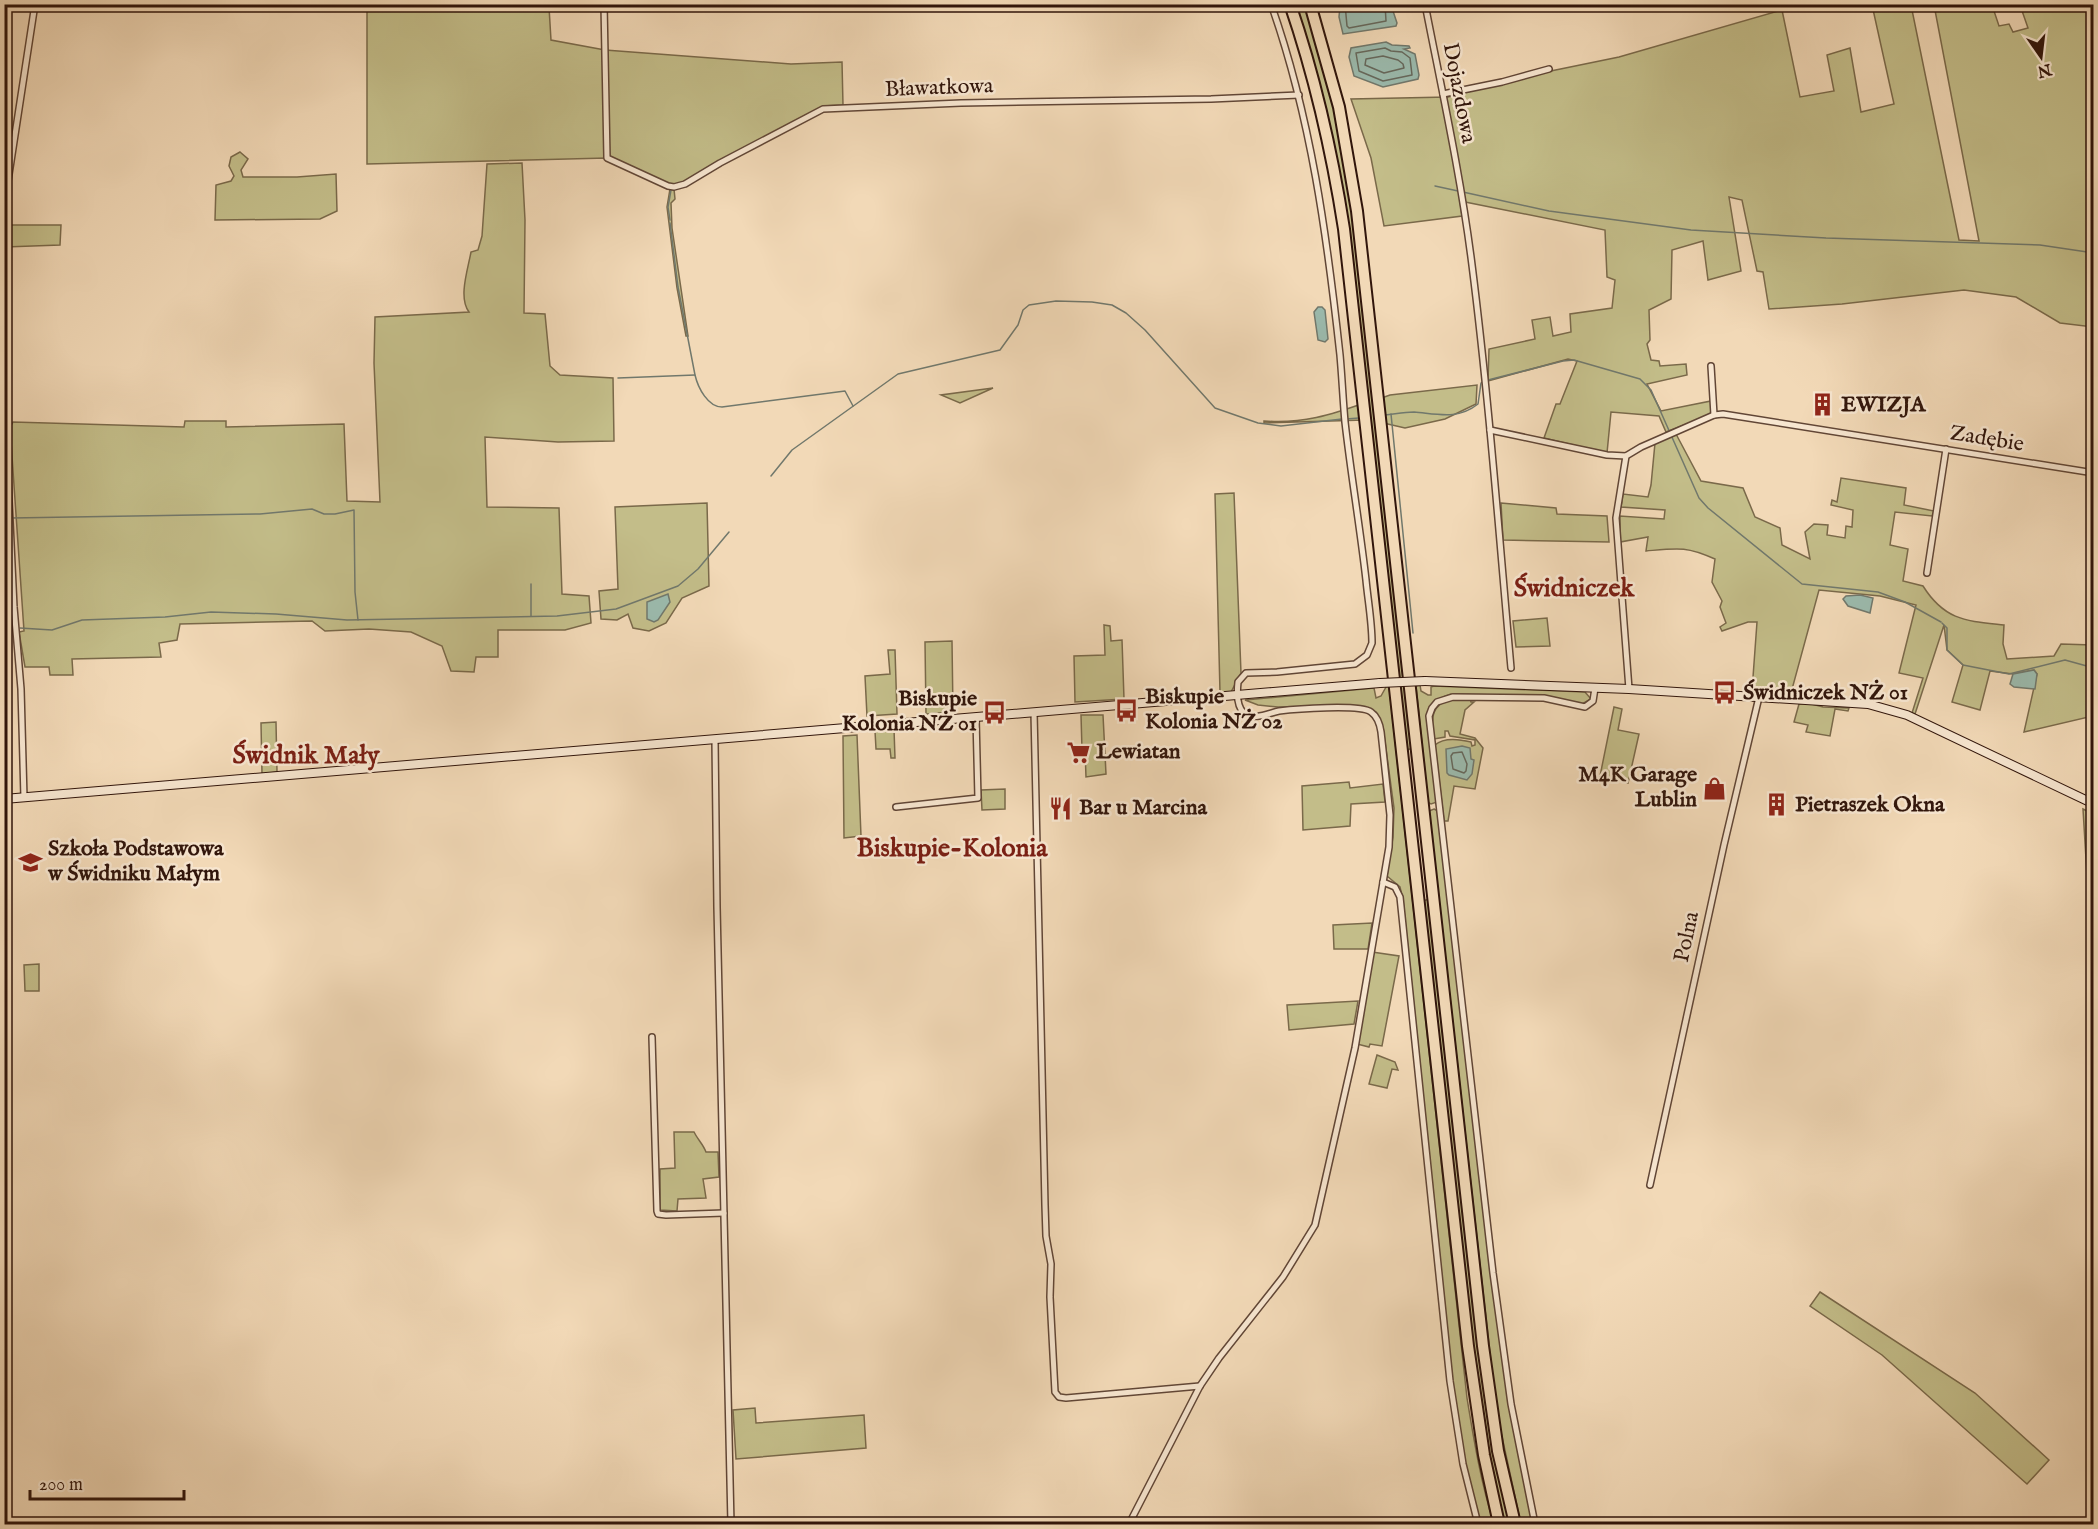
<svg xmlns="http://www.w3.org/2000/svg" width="2098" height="1529" viewBox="0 0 2098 1529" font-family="'IM FELL English',serif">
	<rect width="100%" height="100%" fill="#f2d9b7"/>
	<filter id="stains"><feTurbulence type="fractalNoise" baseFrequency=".00333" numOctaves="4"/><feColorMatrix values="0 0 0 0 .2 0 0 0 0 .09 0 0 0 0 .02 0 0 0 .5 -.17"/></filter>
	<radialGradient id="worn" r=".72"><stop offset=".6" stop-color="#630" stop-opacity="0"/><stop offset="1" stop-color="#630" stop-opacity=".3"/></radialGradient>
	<!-- green -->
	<g fill="#c3bd89" stroke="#7a694a" stroke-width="1.5">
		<polygon points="481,4 549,7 551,40 605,50 791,64 842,62 843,105 823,106 674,187 607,158 367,164 367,5"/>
		<path d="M 1293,5 L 1306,5 L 1323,58 L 1346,162 L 1376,400 L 1390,395 L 1477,385 L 1476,404 L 1445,419 L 1405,428 L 1379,422 L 1414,748 L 1406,750 L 1365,420 L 1264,423 L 1264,421 C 1302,424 1331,415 1367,402 L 1348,241 Z"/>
		<polygon points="1872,5 1911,5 1959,240 1979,241 1934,5 1992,5 1999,26 2009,24 2013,32 2028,28 2020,5 2093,5 2093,327 2060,323 2016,297 1964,290 1842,304 1769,309 1763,272 1757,271 1742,200 1729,197 1741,271 1708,280 1703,241 1672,250 1671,299 1649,310 1650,340 1647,344 1651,360 1659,361 1660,366 1686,364 1687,375 1647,384 1661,411 1711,401 1712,411 1710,415 1666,432 1659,416 1611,412 1607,453 1544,438 1556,404 1560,404 1577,361 1568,359 1488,381 1489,349 1535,339 1532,320 1550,317 1553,336 1571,332 1570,314 1612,308 1615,280 1607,277 1605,230 1460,201 1462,216 1384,226 1371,158 1351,99 1448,97 1541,73 1619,57 1782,10 1800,97 1834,91 1827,55 1850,48 1861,112 1894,104"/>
		<polygon points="240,152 248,159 241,170 243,177 297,177 336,174 337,211 320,219 215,220 216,185 231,181 234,176 229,166 231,157"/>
		<path d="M 522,163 L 525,220 L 524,313 L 545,314 L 550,366 L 560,375 L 613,378 L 614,441 L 558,442 L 485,437 L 487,507 L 559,508 L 562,594 L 589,596 L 591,623 L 565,630 L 498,630 L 498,657 L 476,657 L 474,672 L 451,671 L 442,646 L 411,632 L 369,629 L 325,631 L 312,621 L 180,624 L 177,640 L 159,643 L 161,657 L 72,659 L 73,675 L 50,675 L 49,667 L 25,667 L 19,632 L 24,631 L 10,427 L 13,422 L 184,427 L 185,421 L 226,421 L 226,427 L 344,424 L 347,501 L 380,502 L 374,363 L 375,317 L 469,312 C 458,298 468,269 471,252 L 478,250 L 482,236 L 487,164 Z"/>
		<polygon points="670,189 674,189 675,199 671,203 672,228 688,336 686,336 677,288 667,207"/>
		<polygon points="5,225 61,225 60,245 5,247"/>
		<polygon points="993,388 960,403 941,395"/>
		<path d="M 1676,434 L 1701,481 L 1743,488 L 1755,517 L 1780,528 L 1782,545 L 1810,559 L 1805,532 L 1814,524 L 1828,525 L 1827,535 L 1845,538 L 1846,526 L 1852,527 L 1853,510 L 1831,505 L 1832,500 L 1837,502 L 1841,478 L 1906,488 L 1904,505 L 1934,511 L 1932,516 L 1895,512 L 1890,545 L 1908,549 L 1903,581 L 1923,586 C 1945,621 1967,621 2004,625 L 2003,644 L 2007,659 L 2054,656 L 2061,644 L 2093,645 L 2093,716 L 2024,732 L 2037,674 L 2034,670 L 2013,674 L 1990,671 L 1980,710 L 1952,702 L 1963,665 L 1947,650 L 1944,625 L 1915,714 L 1912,713 L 1923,678 L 1899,673 L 1916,605 L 1880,596 L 1819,590 L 1791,693 L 1752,691 L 1757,622 L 1748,622 L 1722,631 L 1720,627 L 1726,623 L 1720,607 L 1722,601 L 1712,582 L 1715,559 C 1686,546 1678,548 1646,551 L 1648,537 L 1620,542 L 1620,516 L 1664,519 L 1665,510 L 1621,507 L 1623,494 L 1648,497 L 1651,485 L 1655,443 Z"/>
		<polygon points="1234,493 1241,673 1231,692 1220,692 1215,494"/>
		<polygon points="707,503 709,586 682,598 666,623 649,631 633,628 628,614 617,620 601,619 599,591 618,589 615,507"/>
		<polygon points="1501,503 1556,508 1557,514 1607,516 1609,542 1503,540"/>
		<polygon points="1547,618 1550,646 1516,647 1513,621"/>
		<polygon points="1104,625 1110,626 1111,641 1122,640 1124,699 1075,702 1074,656 1105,655"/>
		<polygon points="952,641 953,712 926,714 925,642"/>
		<polygon points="888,650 895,650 897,714 867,716 865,676 890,674"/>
		<path d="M 1420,685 L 1421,691 L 1428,695 L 1431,695 L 1431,687 L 1434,686 L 1585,692 L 1591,699 L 1582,704 L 1545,696 L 1451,694 C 1436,698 1427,706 1427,722 L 1438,800 L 1437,802 L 1431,804 L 1428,802 L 1416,686 Z"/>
		<path d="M 1389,686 L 1467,1398 C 1474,1441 1481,1483 1494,1524 L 1480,1524 L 1463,1454 L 1454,1395 L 1403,900 L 1400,887 L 1387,876 L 1393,837 L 1394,808 L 1383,727 L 1376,712 L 1360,706 L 1278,707 L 1258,705 L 1245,700 L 1374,688 L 1376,698 L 1381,696 L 1386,687 Z"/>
		<path d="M 1450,699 L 1470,699 L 1471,702 L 1474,702 L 1465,710 L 1460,734 L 1475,738 L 1483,748 L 1475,789 L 1454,786 L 1448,821 L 1444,821 L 1435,745 C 1444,737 1459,739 1471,742 L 1472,746 L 1475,745 L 1475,740 L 1450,736 L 1448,731 L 1445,731 L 1445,737 L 1434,739 L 1433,737 C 1432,719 1430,706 1450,699 Z"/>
		<polygon points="1808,703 1823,707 1849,708 1848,711 1835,709 1830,736 1806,732 1808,725 1794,722 1799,704"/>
		<polygon points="1614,707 1622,709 1618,730 1639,734 1628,783 1600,776"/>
		<polygon points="1081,715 1103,715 1106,774 1086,777 1085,750 1082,750"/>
		<polygon points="276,722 277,772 262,774 261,723"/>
		<polygon points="894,729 895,758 891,758 890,749 876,749 875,731"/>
		<polygon points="857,735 861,836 844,838 843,736"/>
		<polygon points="1349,782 1350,788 1383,784 1385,802 1351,804 1350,826 1303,830 1302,786"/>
		<polygon points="1005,789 1005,809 982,810 981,790"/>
		<polygon points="1434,809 1438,811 1509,1404 1533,1524 1521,1524 1499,1423 1492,1371 1429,811"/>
		<polygon points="2083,809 2093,814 2093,976"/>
		<polygon points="1430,899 1454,1109 1512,1524 1503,1524 1477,1399 1422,901"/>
		<polygon points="1372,923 1368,949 1334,949 1333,925"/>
		<polygon points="1372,952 1399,956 1382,1046 1370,1044 1369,1047 1357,1044"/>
		<polygon points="39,964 39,991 25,991 24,965"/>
		<polygon points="1358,1001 1354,1024 1289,1030 1287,1005"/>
		<polygon points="1377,1055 1395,1062 1398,1070 1392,1069 1387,1088 1369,1084"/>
		<path d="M 674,1132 L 694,1132 C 698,1140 703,1144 706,1152 L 718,1152 L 719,1177 L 703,1179 L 706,1198 L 678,1199 L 677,1211 L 660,1210 L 660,1169 L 675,1168 Z"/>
		<polygon points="1820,1292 1975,1393 2049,1460 2027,1484 1882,1355 1810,1306"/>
		<polygon points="755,1408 756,1423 864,1415 866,1448 736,1459 733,1410"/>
	</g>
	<!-- water -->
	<g fill="#9bbaad" stroke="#71786c" stroke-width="1.5">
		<polygon points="1338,5 1391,5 1397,23 1396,26 1343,34 1339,17 1340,6"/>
		<polygon points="1386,42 1392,45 1409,46 1410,48 1404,49 1415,54 1419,75 1418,79 1383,87 1354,76 1349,57 1351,48"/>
		<polygon points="1318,307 1322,307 1325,310 1328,339 1325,342 1318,340 1314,312"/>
		<polygon points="668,594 670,602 658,620 654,622 647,619 647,602"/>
		<polygon points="1860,595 1873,598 1870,613 1848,606 1843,599 1846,596"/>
		<polygon points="2034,670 2037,674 2035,689 2014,687 2010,684 2013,674"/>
		<polygon points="1462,746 1470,748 1471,759 1474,760 1472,774 1467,780 1449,775 1447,773 1446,749"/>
	</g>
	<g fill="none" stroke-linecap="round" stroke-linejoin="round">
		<!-- shore -->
		<g stroke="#66685c" stroke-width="1.5">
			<polyline points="1345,4 1347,26 1349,28 1386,21 1385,4"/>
			<polygon points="1385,48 1391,51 1402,52 1410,58 1412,75 1383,81 1359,71 1356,53"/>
			<polygon points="1383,56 1398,60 1403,64 1404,68 1384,73 1365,65 1366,59"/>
			<polygon points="1462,752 1467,764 1466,771 1464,773 1453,769 1451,756 1453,753"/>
		</g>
		<!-- stream -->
		<g stroke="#71786c" stroke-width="1.5">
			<polyline points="1435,186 1458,191"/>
			<polyline points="1463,192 1549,211 1691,230 1826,238 2040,245 2094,253"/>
			<polyline points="670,220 668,207 671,190"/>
			<path d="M 670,223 L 678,287 L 695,375 C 698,388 708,407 722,407 L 845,391 L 853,406"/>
			<polyline points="618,378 695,375"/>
			<polyline points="1488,380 1563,361 1574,360 1640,379 1651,390 1699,498 1708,508 1802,584 1878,592 1905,602 1941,622"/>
			<polyline points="1391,414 1413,633"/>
			<path d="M 1385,415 C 1395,414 1404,412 1414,412 C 1438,414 1458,420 1478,404 L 1481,383 L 1484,381"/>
			<polyline points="1346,419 1359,418"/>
			<polyline points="771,476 792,450 898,374 1000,350 1018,325 1023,310 1029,305 1056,301 1092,302 1112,305 1126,313 1145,330 1215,408 1258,423 1281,426 1342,419"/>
			<polyline points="11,518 260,514 312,509 324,514 335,514 354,510 355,592 358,620"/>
			<polyline points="531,584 531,616"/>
			<polyline points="1942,623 1947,628 1947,650 1963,665 2009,674 2065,660 2094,668"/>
			<polyline points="4,628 11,628"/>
			<polyline points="20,628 52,630 82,620 165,617 211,612 276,614 347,620 557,616 616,609 678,586 698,569 729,532"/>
		</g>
		<defs>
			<g id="street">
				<polyline points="604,4 607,158 668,186 674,187 685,184 720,163 823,109 961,103 1211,99 1299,95"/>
				<path d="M 1425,4 C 1442,91 1461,177 1472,265 C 1489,399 1499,534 1511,668"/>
				<polyline points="1443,94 1502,82 1549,69"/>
				<polyline points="4,207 35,4"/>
				<polyline points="1711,366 1714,415"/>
				<polyline points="4,395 14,607 21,689 24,798"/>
				<polyline points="1490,430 1607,455 1626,456"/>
				<polyline points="1927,573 1946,449"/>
				<polyline points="1629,689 1616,518 1626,456 1641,447 1714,415 1723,414 2094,473"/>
				<polyline points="1034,712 1045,1205 1046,1236 1051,1264 1050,1297 1055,1392 1059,1397 1066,1398 1200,1386"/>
				<polyline points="715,740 717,907 731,1524"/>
				<polyline points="896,807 978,798 976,718"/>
				<polyline points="1383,882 1395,887 1400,897 1450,1381 1463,1464 1478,1524"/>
				<polyline points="652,1037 657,1211 658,1214 666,1215 724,1213"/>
				<polyline points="1650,1185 1724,845 1759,697"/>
				<path d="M 1129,1524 L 1200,1386 L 1219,1358 L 1283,1277 L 1315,1225 L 1355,1048 L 1389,847 L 1390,815 L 1381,732 C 1380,725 1378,717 1371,712 C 1360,704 1295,709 1279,711 C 1269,713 1253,721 1244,713 C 1236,706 1237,691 1238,682 L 1246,673 L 1277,672 L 1355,664 L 1367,655 L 1372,643 C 1372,622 1368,601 1366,580 C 1360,527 1351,475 1345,422 C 1343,400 1342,377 1340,355 C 1327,236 1311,117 1271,4"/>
				<polyline points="1535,1524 1511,1404 1493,1273 1429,716 1432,708 1437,702 1453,697 1544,698 1585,707 1593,701 1595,688"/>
			</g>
			<g id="secondary">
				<polyline points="1425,681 1629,689 1868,704 1907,715 2094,804"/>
				<polyline points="4,799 1380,683"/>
			</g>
			<g id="highway">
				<path d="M 1290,4 C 1315,77 1332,152 1344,229 L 1468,1346 L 1484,1455 L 1499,1524"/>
				<polyline points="1310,4 1339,107 1357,211 1483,1346 1498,1451 1515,1524"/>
			</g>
		</defs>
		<!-- street casing -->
		<use href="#street" stroke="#614636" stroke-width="8"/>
		<!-- secondary casing -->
		<use href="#secondary" stroke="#31150b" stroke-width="10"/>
		<!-- highway casing -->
		<use href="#highway" stroke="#31150b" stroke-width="14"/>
		<!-- street -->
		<use href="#street" stroke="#f7e6d0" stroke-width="5"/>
		<!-- secondary -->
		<use href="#secondary" stroke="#f7e6d0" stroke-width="8"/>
		<!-- highway -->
		<use href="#highway" stroke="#f2d9b7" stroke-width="10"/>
		<defs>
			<polyline id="secondary-bridge" points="1380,683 1425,681"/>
		</defs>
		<!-- secondary-bridge casing -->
		<use href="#secondary-bridge" stroke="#31150b" stroke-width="10" stroke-linecap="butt"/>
		<!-- secondary-bridge -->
		<use href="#secondary-bridge" stroke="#f7e6d0" stroke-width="8"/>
	</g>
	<!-- icons -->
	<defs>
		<symbol id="building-bare" viewBox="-9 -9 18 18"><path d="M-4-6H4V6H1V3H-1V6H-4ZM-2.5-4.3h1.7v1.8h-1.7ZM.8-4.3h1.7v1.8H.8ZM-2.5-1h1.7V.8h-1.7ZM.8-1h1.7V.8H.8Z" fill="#8f2418" stroke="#f7e6d0" stroke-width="2.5" paint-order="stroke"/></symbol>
		<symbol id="bus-bare" viewBox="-9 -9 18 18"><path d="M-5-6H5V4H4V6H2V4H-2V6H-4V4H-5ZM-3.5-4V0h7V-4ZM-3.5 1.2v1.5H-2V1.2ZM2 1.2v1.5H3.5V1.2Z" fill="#8f2418" stroke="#f7e6d0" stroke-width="2.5" paint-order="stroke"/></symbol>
		<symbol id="supermarket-bare" viewBox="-9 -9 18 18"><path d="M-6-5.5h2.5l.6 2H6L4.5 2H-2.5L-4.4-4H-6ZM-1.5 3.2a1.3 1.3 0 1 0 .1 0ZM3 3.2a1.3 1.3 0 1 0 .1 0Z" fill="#8f2418" stroke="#f7e6d0" stroke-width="2.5" paint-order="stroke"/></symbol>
		<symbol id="shop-bare" viewBox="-9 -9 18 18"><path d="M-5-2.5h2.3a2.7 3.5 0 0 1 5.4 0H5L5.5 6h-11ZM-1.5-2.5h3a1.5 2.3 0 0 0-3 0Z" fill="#8f2418" stroke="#f7e6d0" stroke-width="2.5" paint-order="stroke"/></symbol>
		<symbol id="restaurant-bare" viewBox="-9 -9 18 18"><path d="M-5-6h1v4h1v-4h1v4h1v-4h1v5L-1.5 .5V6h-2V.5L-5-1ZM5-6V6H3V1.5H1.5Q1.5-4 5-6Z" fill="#8f2418" stroke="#f7e6d0" stroke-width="2.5" paint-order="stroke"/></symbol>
		<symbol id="school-bare" viewBox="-9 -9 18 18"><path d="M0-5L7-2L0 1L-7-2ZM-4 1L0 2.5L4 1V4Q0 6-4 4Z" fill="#8f2418" stroke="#f7e6d0" stroke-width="2.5" paint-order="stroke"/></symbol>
	</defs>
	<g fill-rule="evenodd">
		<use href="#building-bare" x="1806" y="388" width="33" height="33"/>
		<use href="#bus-bare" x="1708" y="676" width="33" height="33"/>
		<use href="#bus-bare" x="1110" y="694" width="33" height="33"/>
		<use href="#bus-bare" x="978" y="696" width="33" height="33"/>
		<use href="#supermarket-bare" x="1062" y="736" width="33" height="33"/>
		<use href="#shop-bare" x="1698" y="772" width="33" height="33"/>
		<use href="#building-bare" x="1760" y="788" width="33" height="33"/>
		<use href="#restaurant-bare" x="1044" y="792" width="33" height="33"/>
		<use href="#school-bare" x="14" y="846" width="33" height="33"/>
	</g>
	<g text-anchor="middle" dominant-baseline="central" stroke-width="5" stroke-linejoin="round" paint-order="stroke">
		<!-- street labels -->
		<g font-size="22" fill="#31150b" stroke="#f7e6d0">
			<text transform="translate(939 88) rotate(-2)">Bławatkowa</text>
			<text transform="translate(1459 93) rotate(79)">Dojazdowa</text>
			<text transform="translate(1987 439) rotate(9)">Zadębie</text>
			<text transform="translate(1687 937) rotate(-78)">Polna</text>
		</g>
		<!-- poi labels -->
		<g font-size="22" font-weight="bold" fill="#31150b" stroke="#f7e6d0" text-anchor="start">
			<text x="1841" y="405">EWIZJA</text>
			<text x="1743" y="693">Świdniczek NŻ 01</text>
			<text x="1145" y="697">Biskupie<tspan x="1145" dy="25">Kolonia NŻ 02</tspan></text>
			<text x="977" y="699" text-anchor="end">Biskupie<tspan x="977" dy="25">Kolonia NŻ 01</tspan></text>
			<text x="1096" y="752">Lewiatan</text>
			<text x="1697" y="775" text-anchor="end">M4K Garage<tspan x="1697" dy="25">Lublin</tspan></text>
			<text x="1795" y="805">Pietraszek Okna</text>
			<text x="1079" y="808">Bar u Marcina</text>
			<text x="48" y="849">Szkoła Podstawowa<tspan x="48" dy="25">w Świdniku Małym</tspan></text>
		</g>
		<!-- quarter labels -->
		<g font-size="26" font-weight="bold" fill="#7a1f14" stroke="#f7e6d0">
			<text x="1574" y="588">Świdniczek</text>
			<text x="306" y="755">Świdnik Mały</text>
			<text x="952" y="848">Biskupie-Kolonia</text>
		</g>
	</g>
	<!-- margin -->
	<rect width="2098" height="1529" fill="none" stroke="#f2d9b7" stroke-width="24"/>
	<rect x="6" y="6" width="2086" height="1517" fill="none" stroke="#31150b" stroke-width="3"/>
	<rect x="12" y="12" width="2074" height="1505" fill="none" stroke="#31150b" stroke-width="1.5"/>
	<!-- north arrow -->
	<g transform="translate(2041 57) rotate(166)" stroke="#f7e6d0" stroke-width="4.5" paint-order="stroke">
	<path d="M0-4.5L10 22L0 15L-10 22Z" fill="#31150b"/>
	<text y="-9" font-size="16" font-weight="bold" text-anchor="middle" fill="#31150b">N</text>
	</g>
	<!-- scale -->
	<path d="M30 1490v9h154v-9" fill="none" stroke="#31150b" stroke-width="3"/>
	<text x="39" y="1490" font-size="18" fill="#31150b" stroke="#f7e6d0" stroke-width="4.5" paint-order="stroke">200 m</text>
	<rect width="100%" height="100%" filter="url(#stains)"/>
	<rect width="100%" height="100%" fill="url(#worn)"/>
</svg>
